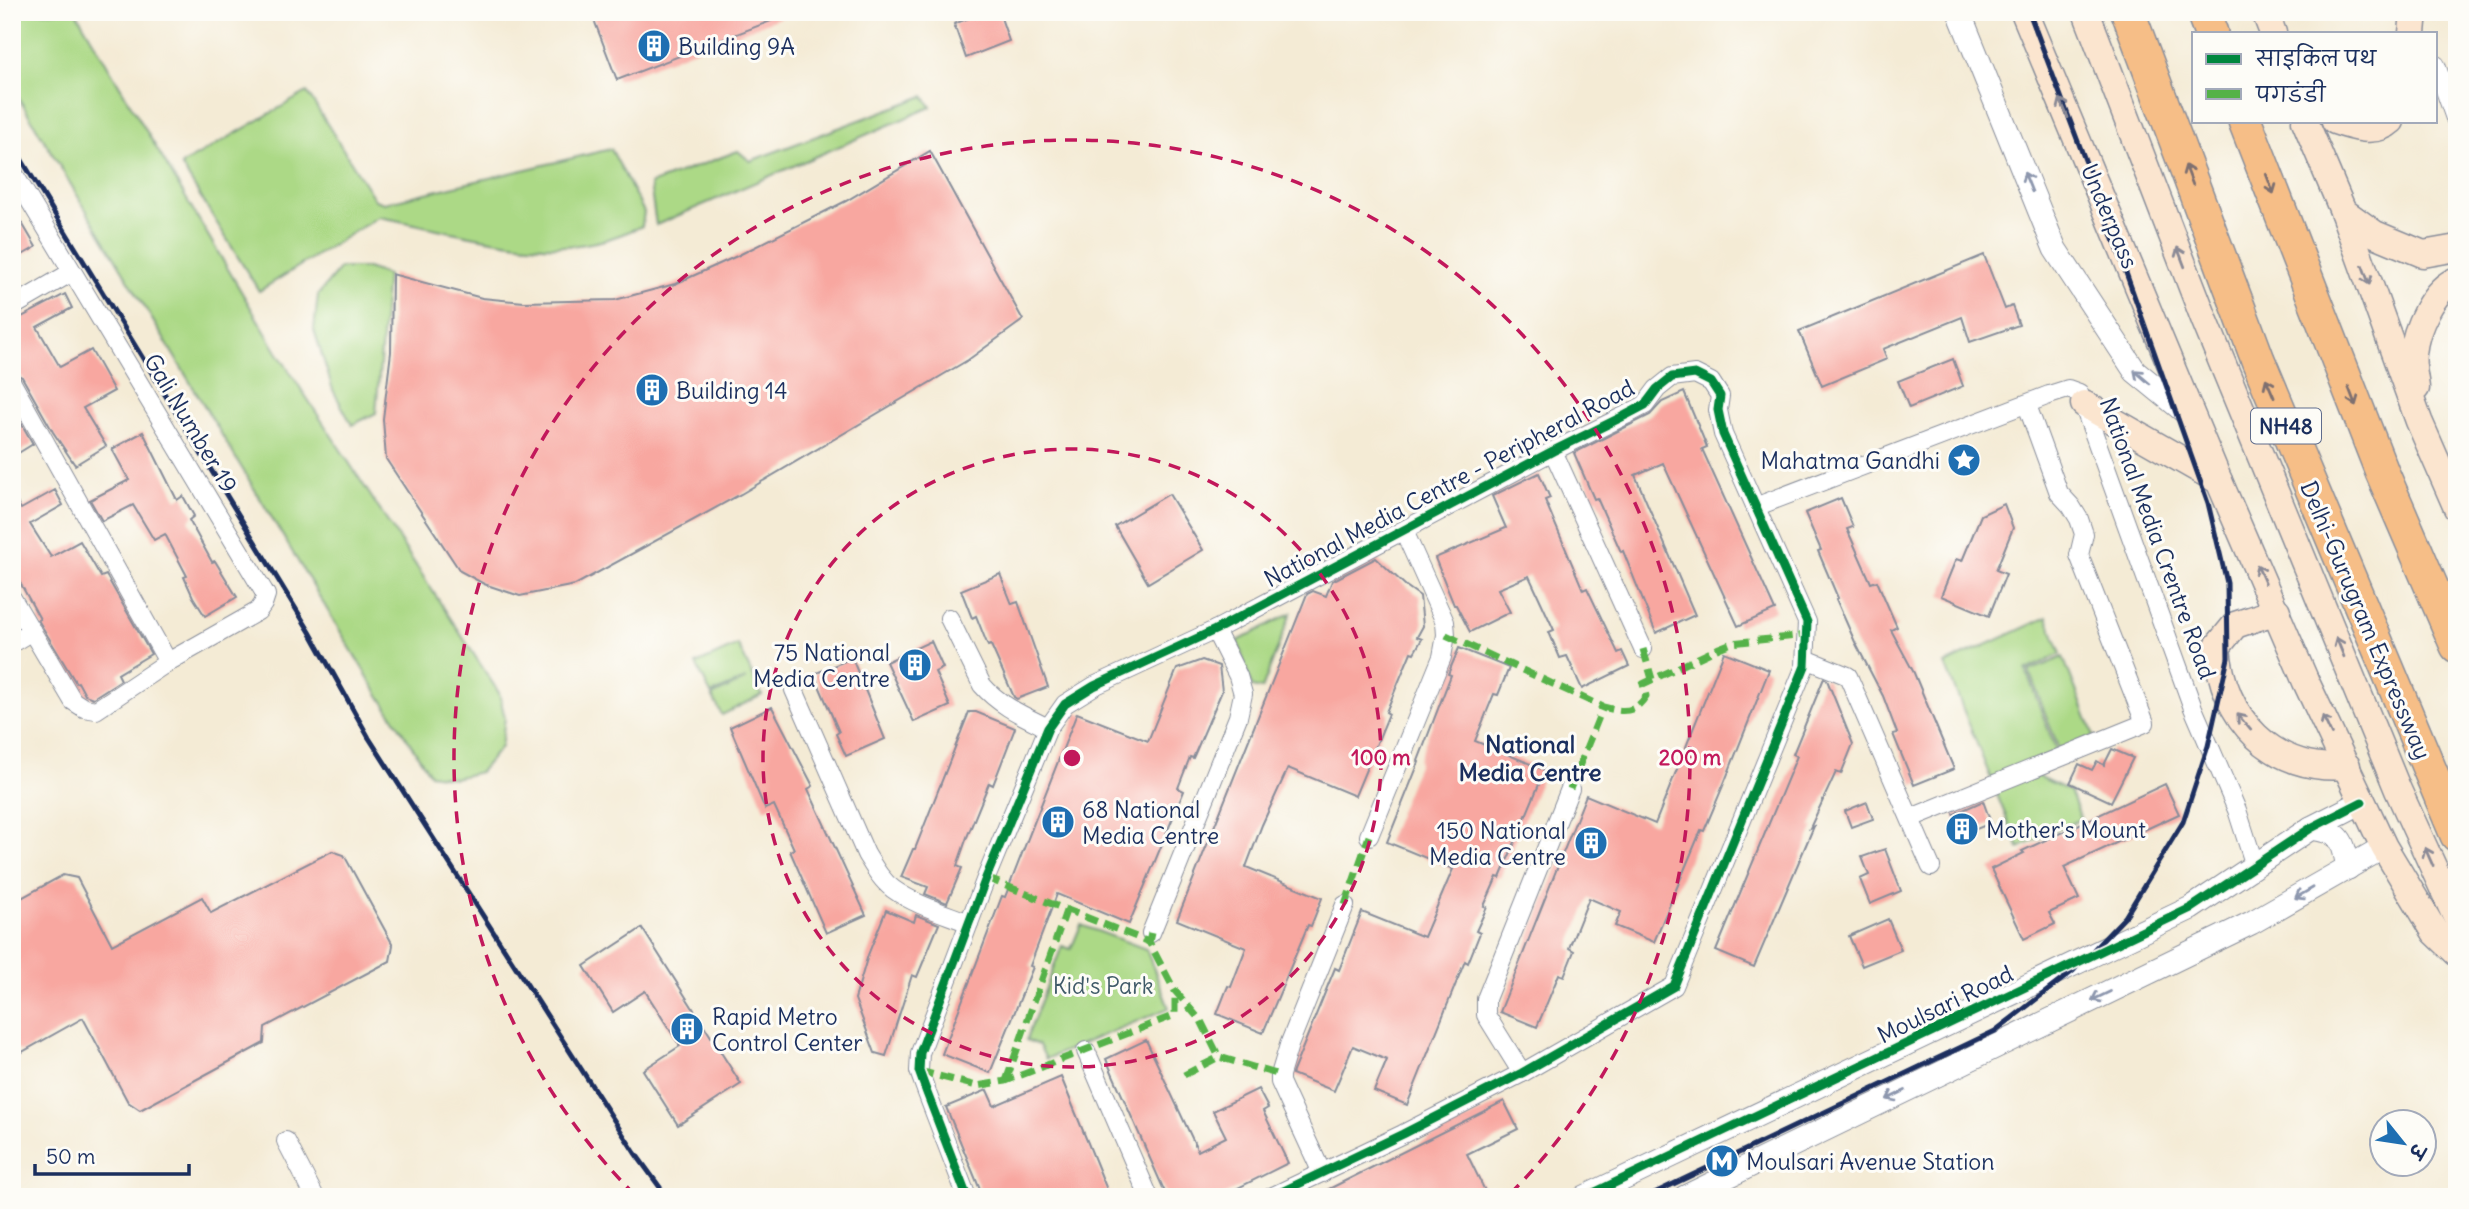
<svg xmlns="http://www.w3.org/2000/svg" width="2469" height="1209" viewBox="0 0 2469 1209" font-family="Delius,'Playpen Sans Deva',sans-serif">
	<rect width="100%" height="100%" fill="#fdfcf7"/>
	<filter id="ink" filterUnits="userSpaceOnUse"><feTurbulence type="fractalNoise" baseFrequency=".0143" numOctaves="2"/><feDisplacementMap in="SourceGraphic" scale="14" xChannelSelector="R" yChannelSelector="G"/><feConvolveMatrix kernelMatrix="1 2 1 2 8 2 1 2 1" color-interpolation-filters="sRGB"/></filter>
	<filter id="wash" filterUnits="userSpaceOnUse"><feTurbulence type="fractalNoise" baseFrequency=".00686" numOctaves="4" result="noise"/><feDisplacementMap in="SourceGraphic" scale="28" xChannelSelector="R" yChannelSelector="G"/><feGaussianBlur stdDeviation="1.57" result="paint"/><feColorMatrix in="noise" values="0 0 0 0 0 0 0 0 0 0 0 0 0 0 0 0 0 1.4 0 .05"/><feComposite in="paint" operator="in"/></filter>
	<g filter="url(#wash)">
		<rect width="100%" height="100%" fill="#f4ebd5"/>
		<!-- green -->
		<g fill="#acd986" stroke="#648472" stroke-width="2">
			<polygon points="12,12 76,12 277,352 499,693 505,718 501,747 480,772 454,778 430,774 375,689 12,87"/>
			<path d="M 307,92 L 375,200 L 384,203 L 611,149 L 644,212 L 642,226 C 626,233 609,240 591,243 C 528,256 441,227 378,217 L 259,291 L 181,165 Z"/>
			<polygon points="924,96 931,107 656,225 650,184 738,151 750,161"/>
			<polygon points="340,268 367,268 387,275 376,413 352,425 333,390 314,330 318,295"/>
			<polygon points="1291,613 1262,689 1252,687 1238,641"/>
			<polygon points="2047,617 2061,654 2026,670 2057,753 1991,779 1945,664"/>
			<polygon points="738,645 762,695 722,715 712,696 746,679 711,694 696,664"/>
			<polygon points="2063,657 2094,736 2059,750 2029,671"/>
			<polygon points="2035,775 2070,791 2081,819 2019,848 1995,790"/>
			<polygon points="1081,925 1146,949 1169,1008 1046,1059 1039,1045 1026,1040 1062,946 1071,949"/>
		</g>
		<g id="blocks">
			<!-- building -->
			<g fill="#f8a7a0">
				<polygon points="591,12 789,12 789,14 617,80"/>
				<polygon points="984,12 999,12 1009,41 966,58 954,24"/>
				<polygon points="930,151 1023,320 968,360 741,494 575,585 520,596 484,584 460,571 386,459 383,419 391,352 392,274 482,298 524,302 615,300 675,284 737,256 846,201"/>
				<polygon points="12,206 36,247 12,261"/>
				<polygon points="1984,255 2005,309 2012,306 2019,325 1970,342 1962,317 1883,349 1887,359 1822,386 1799,331"/>
				<polygon points="65,294 72,308 37,327 60,367 91,350 114,391 83,408 106,446 75,465 53,432 22,377 12,372 12,322"/>
				<polygon points="1953,359 1963,386 1909,408 1898,381"/>
				<polygon points="1684,392 1707,447 1702,449 1775,610 1738,626 1663,463 1635,475 1695,615 1656,633 1623,551 1621,552 1597,498 1594,499 1574,453 1650,415 1662,402"/>
				<polygon points="12,407 33,444 12,457"/>
				<polygon points="143,432 177,500 183,496 194,516 189,520 212,562 215,561 237,597 205,616 193,597 184,577 187,576 165,534 154,540 133,505 102,521 90,500 129,480 112,449"/>
				<polygon points="1539,473 1550,498 1545,500 1583,590 1587,588 1618,653 1622,651 1629,666 1582,689 1567,656 1560,658 1549,632 1554,630 1529,576 1498,589 1510,612 1470,632 1456,605 1454,605 1435,558 1506,528 1492,496"/>
				<polygon points="55,490 63,505 30,524 51,557 80,541 101,577 106,575 151,654 118,674 121,680 93,698 85,695 78,682 76,683 38,620 40,619 12,568 12,494 21,509"/>
				<polygon points="1169,494 1203,550 1148,583 1115,526"/>
				<polygon points="1841,498 1853,527 1847,529 1871,583 1877,581 1897,627 1891,630 1914,673 1954,769 1914,785 1893,734 1897,733 1883,696 1855,642 1836,599 1838,598 1818,551 1821,550 1805,513"/>
				<polygon points="2004,504 2013,528 1996,570 2006,574 1989,616 1941,596 1956,559 1962,561 1981,515"/>
				<polygon points="1376,558 1406,586 1420,596 1423,626 1417,637 1422,639 1414,653 1411,652 1386,712 1389,714 1355,796 1288,768 1262,825 1246,867 1322,898 1311,926 1308,925 1263,1033 1217,1014 1228,986 1231,987 1246,948 1177,920 1307,594 1313,591 1326,596 1332,581"/>
				<polygon points="1000,574 1012,604 1018,602 1048,687 1017,699 1014,697 991,645 988,646 976,616 972,618 961,590"/>
				<polygon points="931,641 943,668 935,672 950,706 914,722 886,662"/>
				<polygon points="1459,648 1509,668 1498,695 1494,694 1475,741 1545,770 1500,878 1497,877 1484,906 1487,907 1476,931 1480,933 1468,963 1465,961 1407,1105 1374,1091 1387,1060 1353,1046 1334,1091 1292,1074 1335,968 1339,970 1362,912 1424,937 1453,869 1387,842 1419,762 1418,761 1451,675 1448,674"/>
				<polygon points="1724,652 1769,670 1725,781 1704,831 1701,830 1654,942 1615,926 1621,912 1589,898 1569,948 1574,951 1564,976 1559,974 1537,1027 1500,1012 1586,795 1655,824"/>
				<polygon points="852,658 885,739 846,756 836,734 839,732 814,674"/>
				<polygon points="1202,660 1219,666 1222,691 1193,758 1190,757 1178,788 1184,791 1129,924 1057,894 1030,966 1033,967 990,1073 942,1054 1002,896 1005,897 1077,713 1148,741 1177,669"/>
				<polygon points="1824,678 1827,680 1853,744 1841,774 1836,772 1810,828 1814,826 1754,967 1716,951 1797,756 1793,754"/>
				<polygon points="772,707 813,786 808,789 866,915 826,933 790,851 794,849 774,805 765,809 730,727"/>
				<polygon points="969,712 976,712 1015,728 993,785 989,783 967,837 957,866 962,868 947,903 925,894 928,887 901,877 913,849 915,849"/>
				<polygon points="2112,749 2133,758 2111,802 2070,783 2079,764 2092,770 2097,761 2104,765"/>
				<polygon points="2165,784 2179,814 2064,867 2079,899 2049,913 2055,924 2024,939 1991,869 2024,853 2022,851"/>
				<polygon points="1983,801 1991,823 1962,835 1954,814"/>
				<polygon points="1867,802 1873,819 1851,827 1845,811"/>
				<polygon points="1885,849 1901,891 1870,904 1860,879 1869,875 1862,857"/>
				<polygon points="332,851 344,855 393,945 390,961 265,1027 264,1043 140,1110 128,1102 83,1018 22,1052 12,1047 12,903 63,875 77,878 112,945 202,897 211,913"/>
				<polygon points="886,910 914,922 916,915 939,924 917,977 912,975 886,1056 875,1053 855,999 868,955"/>
				<polygon points="1888,919 1901,950 1862,966 1849,936"/>
				<polygon points="642,928 741,1084 678,1125 643,1070 680,1046 645,991 613,1012 584,966"/>
				<polygon points="1146,1040 1198,1151 1226,1137 1213,1111 1258,1089 1268,1108 1263,1111 1288,1163 1220,1197 1167,1197 1106,1059"/>
				<polygon points="1061,1077 1110,1197 983,1197 946,1107 987,1090 994,1106"/>
				<polygon points="1504,1101 1518,1129 1467,1154 1488,1197 1313,1197"/>
			</g>
		</g>
	</g>
	<g filter="url(#ink)">
		<use href="#blocks" fill-opacity="0" stroke="#888d9a" stroke-width="2"/>
		<g fill="none" stroke-linecap="round" stroke-linejoin="round">
			<defs>
				<g id="minor">
					<polyline points="2436,65 2457,124"/>
					<polyline points="12,171 266,595 263,604 258,611 168,662 96,710 84,708 73,701 12,598"/>
					<polyline points="12,307 72,272"/>
					<polyline points="12,383 168,662"/>
					<polyline points="1553,451 1643,649"/>
					<polyline points="1755,507 2049,395 2068,389 2079,393 2193,708 2237,810 2255,866"/>
					<path d="M 949,618 L 982,685 C 1000,706 1024,716 1048,728"/>
					<polyline points="12,643 32,631"/>
					<polyline points="1806,659 1848,676 1931,867"/>
					<path d="M 794,690 L 866,854 C 874,867 881,880 893,889 C 915,905 944,913 969,923"/>
					<polyline points="1911,818 2145,723 2079,555 2084,534 2079,519 2071,506 2059,493 2027,405"/>
					<polyline points="1369,836 1442,657 1446,635 1445,622 1404,531"/>
					<polyline points="1151,933 1238,717 1243,694 1238,676 1215,630"/>
					<polyline points="1086,1051 1149,1197"/>
					<polyline points="1522,1073 1486,1015 1486,999 1570,789"/>
					<polyline points="286,1141 315,1197"/>
					<polyline points="1322,1173 1280,1082 1280,1075 1289,1045 1345,905"/>
					<polyline points="967,1197 927,1093 919,1071 920,1053 986,878 1048,728 1065,704 1094,686 1215,630 1553,451 1626,415 1645,405 1657,389 1672,377 1695,374 1711,382 1720,396 1718,410 1723,434 1807,622 1805,666 1674,986 1522,1073 1403,1134 1271,1197"/>
				</g>
				<g id="tertiary">
					<polyline points="1959,12 2055,249 2135,371 2195,420"/>
					<path d="M 2311,828 C 2341,832 2343,839 2348,868"/>
					<polyline points="1585,1197 2191,908 2311,828 2362,802"/>
					<polyline points="1685,1197 2251,923 2384,847"/>
				</g>
				<g id="secondary">
					<polyline points="2024,12 2219,481 2306,682 2384,847 2435,932 2457,953"/>
					<polyline points="2086,12 2205,321 2398,790 2457,919"/>
					<polyline points="2265,12 2273,33"/>
					<polyline points="2412,33 2414,12"/>
					<polyline points="2305,121 2343,211 2419,421 2457,508"/>
					<path d="M 2335,121 C 2352,127 2376,135 2391,121"/>
					<polyline points="2343,211 2375,234 2423,254 2457,248"/>
					<path d="M 2416,388 C 2415,377 2411,365 2413,354 C 2415,330 2433,288 2457,280"/>
					<polyline points="2084,404 2219,481"/>
					<path d="M 2277,611 L 2235,625 L 2217,647 C 2222,719 2273,773 2347,766"/>
				</g>
				<g id="motorway">
					<polyline points="2128,12 2258,360 2457,835"/>
					<polyline points="2203,12 2211,33"/>
					<polyline points="2245,121 2382,472 2457,646"/>
				</g>
			</defs>
			<!-- minor casing -->
			<use href="#minor" stroke="#888d9a" stroke-width="20"/>
			<!-- tertiary casing -->
			<use href="#tertiary" stroke="#888d9a" stroke-width="25"/>
			<!-- secondary casing -->
			<use href="#secondary" stroke="#888d9a" stroke-width="29"/>
			<!-- motorway casing -->
			<use href="#motorway" stroke="#888d9a" stroke-width="36"/>
			<!-- minor -->
			<use href="#minor" stroke="#fff" stroke-width="18"/>
			<!-- tertiary -->
			<use href="#tertiary" stroke="#fff" stroke-width="23"/>
			<!-- secondary -->
			<use href="#secondary" stroke="#fbe5cf" stroke-width="26"/>
			<!-- motorway -->
			<use href="#motorway" stroke="#f6be87" stroke-width="33"/>
			<!-- rail -->
			<g stroke="#1b2f5e" stroke-width="5">
				<polyline points="12,144 310,632 369,738 635,1153 667,1197"/>
				<polyline points="1646,1197 1995,1031 2073,971 2125,917 2183,822 2208,746 2228,658 2227,583 2208,503 2099,197 2029,12"/>
			</g>
			<!-- quiet -->
			<g stroke="#55b248" stroke-width="7" stroke-dasharray="14 7" stroke-linecap="butt">
				<path d="M 1446,635 L 1603,707 C 1622,712 1635,714 1646,696 L 1643,684 L 1719,648 L 1732,643 L 1807,635"/>
				<polyline points="1643,649 1652,679"/>
				<polyline points="1570,789 1603,707"/>
				<polyline points="986,878 1149,942"/>
				<polyline points="1345,905 1369,836"/>
				<polyline points="1151,933 1149,942 1175,991 1201,1021 1219,1057 1280,1075"/>
				<polyline points="919,1071 977,1086 1006,1081 1175,1015 1175,991"/>
				<polyline points="1184,1075 1219,1057"/>
				<polyline points="1006,1081 1066,911"/>
			</g>
			<defs>
				<g id="cycleway">
					<polyline points="967,1197 927,1093 919,1071 920,1053 986,878 1048,728 1065,704 1094,686 1215,630 1553,451 1626,415 1645,405 1657,389 1672,377 1695,374 1711,382 1720,396 1718,410 1723,434 1807,622 1805,666 1674,986 1522,1073 1403,1134 1271,1197"/>
					<polyline points="1585,1197 2191,908 2311,828 2362,802"/>
				</g>
			</defs>
			<!-- cycleway casing -->
			<use href="#cycleway" stroke="#fdfcf7" stroke-width="13"/>
			<!-- cycleway -->
			<use href="#cycleway" stroke="#00873e" stroke-width="9"/>
		</g>
		<!-- one-way arrows -->
		<defs><path id="oneway-shaft" d="M-6 0H5M1.5-3L5.5 0L1.5 3" fill="none" stroke-width="1.6" stroke-linecap="round" stroke-linejoin="round" transform="scale(1.75)"/></defs>
		<g stroke="#8b8a96">
			<use href="#oneway-shaft" transform="translate(2064 108) rotate(-113)"/>
			<use href="#oneway-shaft" transform="translate(2181 257) rotate(-111)"/>
			<use href="#oneway-shaft" transform="translate(2366 275) rotate(70)"/>
			<use href="#oneway-shaft" transform="translate(2261 574) rotate(-114)"/>
			<use href="#oneway-shaft" transform="translate(2340 647) rotate(-112)"/>
			<use href="#oneway-shaft" transform="translate(2244 722) rotate(-130)"/>
			<use href="#oneway-shaft" transform="translate(2327 725) rotate(-115)"/>
			<use href="#oneway-shaft" transform="translate(2429 857) rotate(-114)"/>
		</g>
		<g stroke="#7e6f70">
			<use href="#oneway-shaft" transform="translate(2189 175) rotate(-111)"/>
			<use href="#oneway-shaft" transform="translate(2270 184) rotate(69)"/>
			<use href="#oneway-shaft" transform="translate(2270 388) rotate(-113)"/>
			<use href="#oneway-shaft" transform="translate(2352 396) rotate(69)"/>
		</g>
		<g stroke="#8d97ae">
			<use href="#oneway-shaft" transform="translate(2028 182) rotate(-112)"/>
			<use href="#oneway-shaft" transform="translate(2142 377) rotate(-139)"/>
			<use href="#oneway-shaft" transform="translate(2304 893) rotate(150)"/>
			<use href="#oneway-shaft" transform="translate(2101 996) rotate(154)"/>
			<use href="#oneway-shaft" transform="translate(1896 1095) rotate(154)"/>
		</g>
	</g>
	<!-- distance rings -->
	<g fill="none" stroke="#c2185b" stroke-width="3.5" stroke-dasharray="12 9">
		<circle cx="1072" cy="758" r="309"/>
		<path d="M635 1195A618 618 0 1 1 1509 1195"/>
	</g>
	<!-- icons -->
	<defs>
		<symbol id="building-disc" viewBox="-11 -11 22 22"><circle r="9.5" fill="#1f6fb2" stroke="#fdfcf7"/><path d="M-4-6H4V6H1V3H-1V6H-4ZM-2.5-4.3h1.7v1.8h-1.7ZM.8-4.3h1.7v1.8H.8ZM-2.5-1h1.7V.8h-1.7ZM.8-1h1.7V.8H.8Z" fill="#fff"/></symbol>
		<symbol id="sight-disc" viewBox="-11 -11 22 22"><circle r="9.5" fill="#1f6fb2" stroke="#fdfcf7"/><path d="M0-6L1.8-2.2L6-1.7L2.9 1.2L3.7 5.4L0 3.3L-3.7 5.4L-2.9 1.2L-6-1.7L-1.8-2.2Z" fill="#fff"/></symbol>
		<symbol id="metro-disc" viewBox="-11 -11 22 22"><circle r="9.5" fill="#1f6fb2" stroke="#fdfcf7"/><path d="M-5.5 5V-5H-3L0 0L3-5H5.5V5H3V-.5L0 4L-3-.5V5Z" fill="#fff"/></symbol>
	</defs>
	<g fill-rule="evenodd">
		<use href="#building-disc" x="635" y="27" width="38" height="38"/>
		<use href="#building-disc" x="633" y="371" width="38" height="38"/>
		<use href="#sight-disc" x="1945" y="441" width="38" height="38"/>
		<use href="#building-disc" x="896" y="646" width="38" height="38"/>
		<use href="#building-disc" x="1039" y="803" width="38" height="38"/>
		<use href="#building-disc" x="1943" y="810" width="38" height="38"/>
		<use href="#building-disc" x="1572" y="824" width="38" height="38"/>
		<use href="#building-disc" x="668" y="1010" width="38" height="38"/>
		<use href="#metro-disc" x="1703" y="1142" width="38" height="38"/>
	</g>
	<g text-anchor="middle" dominant-baseline="central" stroke-width="6" stroke-linejoin="round" paint-order="stroke">
		<!-- shield labels -->
		<rect fill="#fdfcf7" stroke="#5f6c8c" stroke-width="2" x="2251" y="408.5" width="70" height="35" rx="5"/>
		<g font-size="21" font-weight="bold" fill="#1b2f5e">
			<text x="2286" y="426">NH48</text>
		</g>
		<!-- poi labels -->
		<g font-size="23" fill="#1b2f5e" stroke="#fdfcf7" text-anchor="start">
			<text x="678" y="46">Building 9A</text>
			<text x="676" y="390">Building 14</text>
			<text x="1940" y="460" text-anchor="end">Mahatma Gandhi</text>
			<text x="890" y="652" text-anchor="end">75 National<tspan x="890" dy="26">Media Centre</tspan></text>
			<text x="1082" y="809">68 National<tspan x="1082" dy="26">Media Centre</tspan></text>
			<text x="1986" y="829">Mother's Mount</text>
			<text x="1566" y="830" text-anchor="end">150 National<tspan x="1566" dy="26">Media Centre</tspan></text>
			<text x="712" y="1016">Rapid Metro<tspan x="712" dy="26">Control Center</tspan></text>
			<text x="1746" y="1161">Moulsari Avenue Station</text>
		</g>
		<!-- street labels -->
		<g font-size="23" fill="#1b2f5e" stroke="#fdfcf7">
			<text transform="translate(2110 216) rotate(67)">Underpass</text>
			<text transform="translate(191 423) rotate(59)">Gali Number 19</text>
			<text transform="translate(1449 483) rotate(-28)">National Media Centre - Peripheral Road</text>
			<text transform="translate(2158 538) rotate(70)">National Media Crentre Road</text>
			<text transform="translate(2366 620) rotate(67)">Delhi-Gurugram Expressway</text>
			<text transform="translate(1945 1004) rotate(-26)">Moulsari Road</text>
		</g>
		<!-- park labels -->
		<g font-size="23" fill="#3f5a68" stroke="#fdfcf7">
			<text x="1103" y="985">Kid's Park</text>
		</g>
		<!-- neighbourhood labels -->
		<g font-size="24" font-weight="bold" fill="#1b2f5e" stroke="#fdfcf7">
			<text x="1530" y="744">National<tspan x="1530" dy="28">Media Centre</tspan></text>
		</g>
	</g>
	<circle cx="1072" cy="758" r="10" fill="#c2185b" stroke="#fdfcf7" stroke-width="3.5"/>
	<g font-size="21" text-anchor="middle" font-weight="bold" fill="#c2185b" stroke="#fdfcf7" stroke-width="6" stroke-linejoin="round" paint-order="stroke">
		<text x="1381" y="765">100 m</text>
		<text x="1690" y="765">200 m</text>
	</g>
	<!-- margin -->
	<rect width="2469" height="1209" fill="none" stroke="#fdfcf7" stroke-width="42"/>
	<!-- legend -->
	<rect x="2192" y="32" width="245" height="91" fill="#fdfcf7" stroke="#a3aaba" stroke-width="2"/>
	<rect x="2206" y="54" width="35" height="10" fill="#00873e" stroke="#a3aaba" stroke-width="2"/>
	<text x="2256" y="66" font-size="21" fill="#1b2f5e">साइकिल पथ</text>
	<rect x="2206" y="89" width="35" height="10" fill="#55b248" stroke="#a3aaba" stroke-width="2"/>
	<text x="2256" y="102" font-size="21" fill="#1b2f5e">पगडंडी</text>
	<!-- north arrow -->
	<g transform="translate(2403 1143) rotate(120)"><circle r="33" fill="#fdfcf7" stroke="#a3aaba" stroke-width="2"/>
	<path d="M0-5L12 26L0 18L-12 26Z" fill="#1f6fb2"/>
	<text y="-10" font-size="19" font-weight="bold" text-anchor="middle" fill="#1b2f5e">उ</text>
	</g>
	<!-- scale -->
	<path d="M35 1164v10h154v-10" fill="none" stroke="#1b2f5e" stroke-width="3.5"/>
	<text x="46" y="1164" font-size="21" fill="#1b2f5e" stroke="#fdfcf7" stroke-width="5" paint-order="stroke">50 m</text>
</svg>
